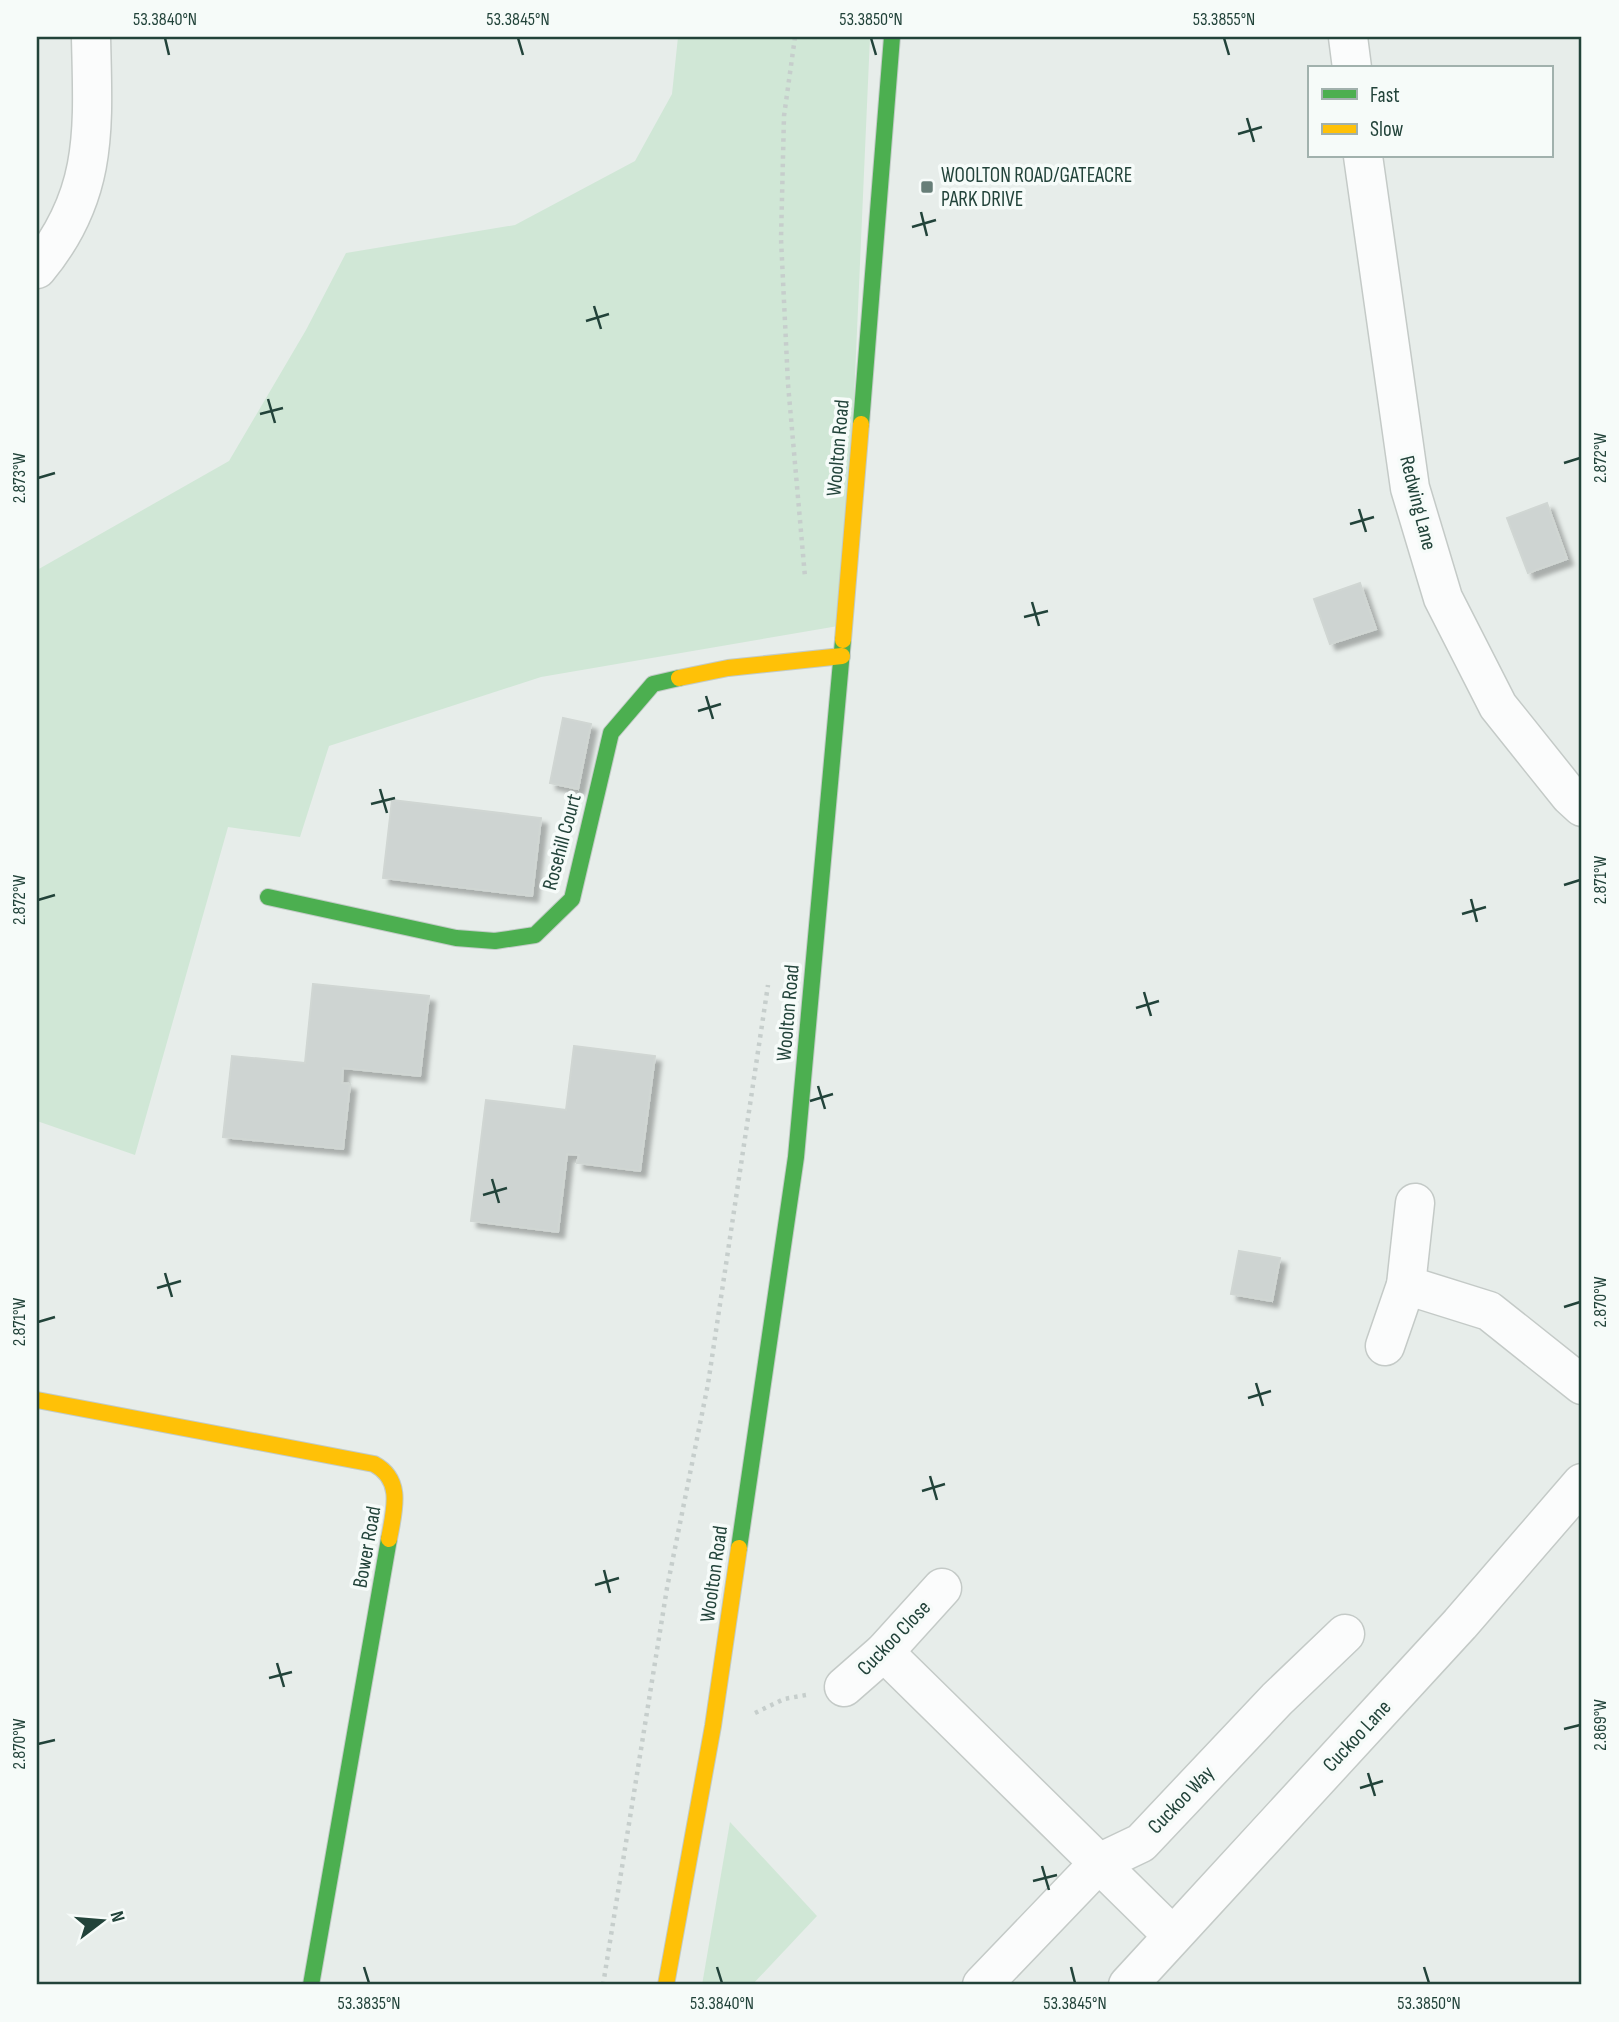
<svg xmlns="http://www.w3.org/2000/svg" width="1619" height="2022" viewBox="0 0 1619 2022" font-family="'Sofia Sans Condensed',sans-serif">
	<defs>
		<filter id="shadow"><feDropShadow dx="6" dy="6" stdDeviation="2" flood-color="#0004"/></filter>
	</defs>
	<rect width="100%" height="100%" fill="#e7edea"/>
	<!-- green -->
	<g fill="#d0e7d6">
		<polygon points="678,37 870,37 844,625 541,677 329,746 300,837 228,827 135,1155 37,1121 37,570 229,461 306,330 346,253 515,225 635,161 672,94"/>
		<polygon points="730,1822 817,1916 752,1985 702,1985"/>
	</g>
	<!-- building -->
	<g fill="#ced4d2" stroke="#d0d6d3" stroke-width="2" filter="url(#shadow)">
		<polygon points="1547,503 1567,559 1528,573 1507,518"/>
		<polygon points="1360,583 1376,629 1330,644 1314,599"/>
		<polygon points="563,718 591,724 578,789 550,783"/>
		<polygon points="392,800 541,818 532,896 383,878"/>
		<polygon points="313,984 429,996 420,1076 343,1068 342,1083 350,1084 343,1149 223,1137 232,1056 305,1063"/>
		<polygon points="574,1046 655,1056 640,1171 577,1163 579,1155 567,1154 558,1232 471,1221 486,1100 566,1110"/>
		<polygon points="1239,1251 1280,1258 1272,1301 1231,1294"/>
	</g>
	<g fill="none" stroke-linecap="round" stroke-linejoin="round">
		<defs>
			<g id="street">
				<polyline points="1348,37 1352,68"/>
				<polyline points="1363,156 1410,488 1443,598 1498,706 1570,796 1582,807"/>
				<path d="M 37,269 C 99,194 93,128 91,37"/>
				<polyline points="1406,1285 1489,1311 1582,1385"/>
				<polyline points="1385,1346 1406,1285 1415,1203"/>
				<polyline points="884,1652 1172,1935"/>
				<polyline points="844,1687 884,1652 942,1588"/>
				<polyline points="982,1985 1099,1863 1141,1843 1277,1699 1345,1634"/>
				<polyline points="1128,1985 1460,1624 1582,1483"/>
			</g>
			<g id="fast">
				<polyline points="861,424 892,37"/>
				<polyline points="268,897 456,938 495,941 535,935 572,899 611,733 653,684 679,678"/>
				<polyline points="739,1548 796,1157 843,640"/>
				<polyline points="311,1985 389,1539"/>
			</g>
			<g id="slow">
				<polyline points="843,640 861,424"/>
				<polyline points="679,678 728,668 842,656"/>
				<path d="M 37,1400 L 374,1464 C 404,1480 394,1511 389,1539"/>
				<polyline points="666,1985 713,1726 739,1548"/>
			</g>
		</defs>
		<!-- street casing -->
		<use href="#street" stroke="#c4cac7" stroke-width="41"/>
		<!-- fast casing -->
		<use href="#fast" stroke="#c2cbc7" stroke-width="18"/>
		<!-- slow casing -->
		<use href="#slow" stroke="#c2cbc7" stroke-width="18"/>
		<!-- path -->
		<g stroke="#c6cecc" stroke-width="4.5" stroke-dasharray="3.5 5" stroke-linecap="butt">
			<polyline points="795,37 784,116 781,239 788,384 805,577"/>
			<polyline points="755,1713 784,1699 806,1695"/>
			<polyline points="603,1985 667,1588 708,1384 768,985"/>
		</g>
		<!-- street -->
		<use href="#street" stroke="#fbfcfc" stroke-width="38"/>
		<!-- fast -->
		<use href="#fast" stroke="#4caf50" stroke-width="16"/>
		<!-- slow -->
		<use href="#slow" stroke="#ffc107" stroke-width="16"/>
	</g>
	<!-- ticks -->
	<path fill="none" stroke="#22433a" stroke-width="2.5" d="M 165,38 L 169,55M 518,38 L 523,55M 871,38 L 876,55M 1224,38 L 1229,55M 1247,118 L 1254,142M 1238,134 L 1262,127M 921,212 L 927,236M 912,227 L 936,220M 594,306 L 601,329M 586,321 L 609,314M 268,399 L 275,423M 260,414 L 283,408M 1564,463 L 1580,458M 38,478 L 55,473M 1359,509 L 1366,532M 1350,524 L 1374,517M 1032,602 L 1039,626M 1024,617 L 1048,611M 706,696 L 713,719M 698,711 L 721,704M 380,789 L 387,813M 371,804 L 395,798M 1564,885 L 1580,880M 1471,899 L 1477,922M 38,900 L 55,895M 1462,914 L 1486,907M 1144,992 L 1151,1016M 1136,1008 L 1159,1001M 818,1086 L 825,1109M 810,1101 L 833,1094M 492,1179 L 499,1203M 483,1195 L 507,1188M 165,1273 L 172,1297M 157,1288 L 181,1281M 1564,1307 L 1580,1302M 38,1322 L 55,1317M 1256,1383 L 1263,1406M 1248,1398 L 1271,1391M 930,1476 L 937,1500M 922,1491 L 945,1484M 604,1570 L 610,1593M 595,1585 L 619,1578M 277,1663 L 284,1687M 269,1678 L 292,1672M 1564,1729 L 1580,1725M 38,1744 L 55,1740M 1368,1773 L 1375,1796M 1360,1788 L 1383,1781M 1042,1866 L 1049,1890M 1033,1881 L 1057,1875M 364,1967 L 369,1983M 717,1967 L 722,1983M 1071,1967 L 1075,1983M 1424,1967 L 1429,1983"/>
	<!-- markers -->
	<rect fill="#677e78" stroke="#f6fbf9" stroke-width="2.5" x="920" y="180" width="14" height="14" rx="3.5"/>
	<g text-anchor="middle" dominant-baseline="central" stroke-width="7" stroke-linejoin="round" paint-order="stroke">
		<!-- poi labels -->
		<g font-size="21" fill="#22433a" stroke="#f6fbf9" text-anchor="start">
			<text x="941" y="175">WOOLTON ROAD/GATEACRE<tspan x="941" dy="24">PARK DRIVE</tspan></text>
		</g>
		<!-- street labels -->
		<g font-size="21" fill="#22433a" stroke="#f6fbf9">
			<text transform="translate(838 448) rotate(-85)">Woolton Road</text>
			<text transform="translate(1418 503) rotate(76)">Redwing Lane</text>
			<text transform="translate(562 842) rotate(-75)">Rosehill Court</text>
			<text transform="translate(788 1013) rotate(-85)">Woolton Road</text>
			<text transform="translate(367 1547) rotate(-80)">Bower Road</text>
			<text transform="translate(714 1574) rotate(-82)">Woolton Road</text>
			<text transform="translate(894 1638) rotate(-46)">Cuckoo Close</text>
			<text transform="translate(1357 1736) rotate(-47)">Cuckoo Lane</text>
			<text transform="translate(1181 1800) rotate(-46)">Cuckoo Way</text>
		</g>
	</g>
	<!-- border -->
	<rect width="1619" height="2022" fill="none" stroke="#f6fbf9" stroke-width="77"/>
	<!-- legend -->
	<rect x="1308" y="66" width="245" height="91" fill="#f6fbf9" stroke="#a1b1ad" stroke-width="2"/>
	<rect x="1322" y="89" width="35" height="10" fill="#4caf50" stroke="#a1b1ad" stroke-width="2"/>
	<text x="1370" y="102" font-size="21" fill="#22433a">Fast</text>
	<rect x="1322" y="124" width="35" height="10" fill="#ffc107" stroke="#a1b1ad" stroke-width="2"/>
	<text x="1370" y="136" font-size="21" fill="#22433a">Slow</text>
	<!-- north arrow -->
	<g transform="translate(102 1921) rotate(74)" stroke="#f6fbf9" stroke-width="5" paint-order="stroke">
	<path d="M0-5L12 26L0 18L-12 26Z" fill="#22433a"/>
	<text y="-10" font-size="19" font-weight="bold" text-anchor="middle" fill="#22433a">N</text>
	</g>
	<rect x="38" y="38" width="1542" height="1945" fill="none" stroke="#22433a" stroke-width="2.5"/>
	<g font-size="18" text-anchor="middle" fill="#22433a">
		<text x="165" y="25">53.3840°N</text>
		<text x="518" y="25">53.3845°N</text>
		<text x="871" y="25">53.3850°N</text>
		<text x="1224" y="25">53.3855°N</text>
		<text transform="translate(1600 458) rotate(-90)" y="6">2.872°W</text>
		<text transform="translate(19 478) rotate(-90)" y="6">2.873°W</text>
		<text transform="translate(1600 880) rotate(-90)" y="6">2.871°W</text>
		<text transform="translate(19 900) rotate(-90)" y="6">2.872°W</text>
		<text transform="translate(1600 1302) rotate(-90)" y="6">2.870°W</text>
		<text transform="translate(19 1322) rotate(-90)" y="6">2.871°W</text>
		<text transform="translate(1600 1725) rotate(-90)" y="6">2.869°W</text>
		<text transform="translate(19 1744) rotate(-90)" y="6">2.870°W</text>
		<text x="369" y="2009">53.3835°N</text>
		<text x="722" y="2009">53.3840°N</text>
		<text x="1075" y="2009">53.3845°N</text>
		<text x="1429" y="2009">53.3850°N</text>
	</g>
</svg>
